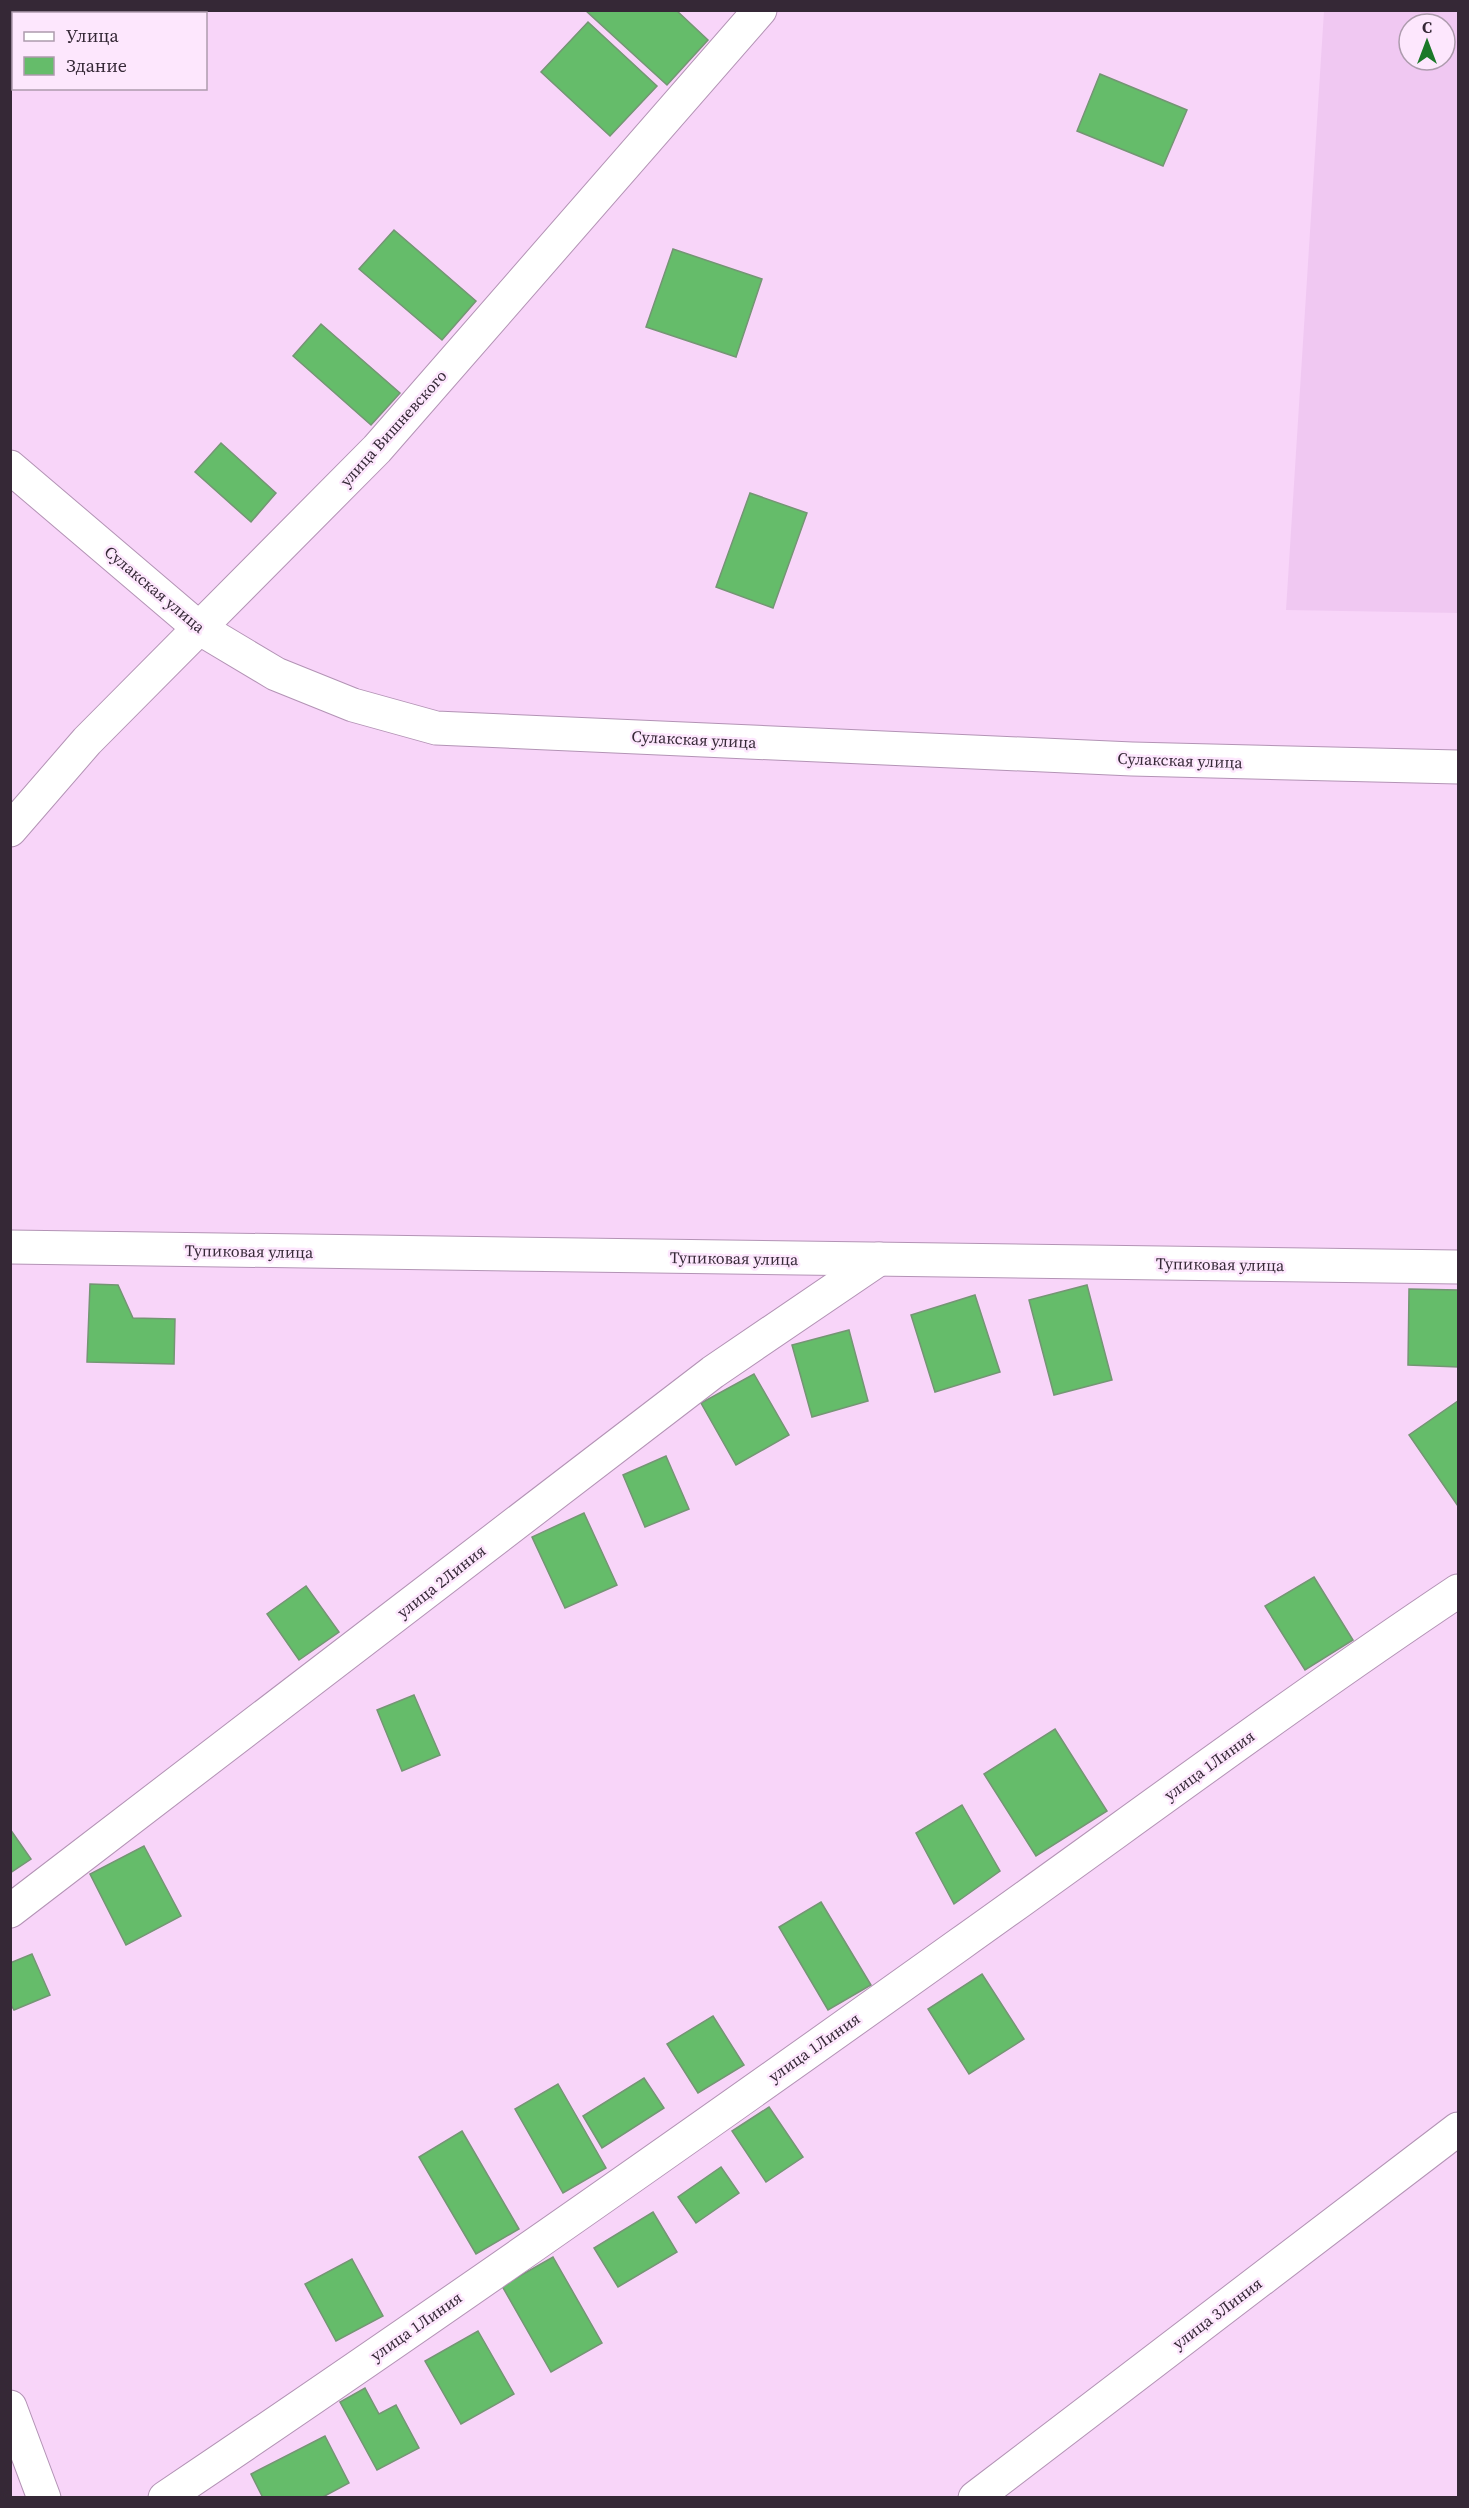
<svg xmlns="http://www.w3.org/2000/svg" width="1469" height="2508" viewBox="0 0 1469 2508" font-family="'Source Serif 4',serif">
	<rect width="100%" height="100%" fill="#f8d5f9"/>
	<!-- built -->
	<path fill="#f0c8f2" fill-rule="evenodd" d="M 1324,11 L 1458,11 L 1458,613 L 1286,610 ZM 1409,24 L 1445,24 L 1445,60 L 1409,60 Z"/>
	<!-- building -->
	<g fill="#65bc6a" stroke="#749574" stroke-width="1.5">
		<polygon points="585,10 676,10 708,40 667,85"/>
		<polygon points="588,22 657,86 610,136 541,72"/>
		<polygon points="1100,74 1187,110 1163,166 1077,131"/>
		<polygon points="394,230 476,301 442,340 359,269"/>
		<polygon points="673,249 762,279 736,357 646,327"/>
		<polygon points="321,324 400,393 371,425 293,356"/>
		<polygon points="221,443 276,493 251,522 195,472"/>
		<polygon points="750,493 807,513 773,608 716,587"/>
		<polygon points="90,1284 118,1285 133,1318 175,1319 174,1364 87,1362"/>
		<polygon points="1087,1285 1112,1380 1054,1395 1029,1300"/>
		<polygon points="1409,1289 1458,1290 1458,1367 1408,1365"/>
		<polygon points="975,1295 1000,1372 935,1392 911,1315"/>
		<polygon points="849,1330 868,1401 812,1417 792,1345"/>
		<polygon points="754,1374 789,1435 736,1465 701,1403"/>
		<polygon points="1458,1401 1458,1506 1409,1435"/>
		<polygon points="666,1456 689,1509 645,1527 623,1475"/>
		<polygon points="584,1513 617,1585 565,1608 532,1537"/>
		<polygon points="1314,1577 1353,1640 1305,1670 1265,1606"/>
		<polygon points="306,1586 339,1632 299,1660 267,1614"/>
		<polygon points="414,1695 440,1755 402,1771 377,1710"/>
		<polygon points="1055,1729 1107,1811 1036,1856 984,1774"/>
		<polygon points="962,1805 1000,1871 954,1904 916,1833"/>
		<polygon points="10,1829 31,1859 10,1873"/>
		<polygon points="144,1846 181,1916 126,1945 90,1874"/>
		<polygon points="821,1902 871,1985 828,2010 779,1927"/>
		<polygon points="32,1954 50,1995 14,2010 10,2003 10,1963"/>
		<polygon points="982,1974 1024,2039 969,2074 928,2009"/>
		<polygon points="713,2016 744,2065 698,2093 667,2044"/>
		<polygon points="644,2078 664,2108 602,2148 583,2116"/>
		<polygon points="558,2084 606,2168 563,2193 515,2109"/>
		<polygon points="769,2107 803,2157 766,2182 732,2131"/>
		<polygon points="462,2131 519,2229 476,2254 419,2157"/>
		<polygon points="721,2167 739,2193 696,2223 678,2197"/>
		<polygon points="653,2212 677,2252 618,2287 594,2248"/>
		<polygon points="553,2257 602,2343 551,2372 502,2286"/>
		<polygon points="352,2259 383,2316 336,2341 305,2284"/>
		<polygon points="478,2331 514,2394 461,2424 425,2361"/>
		<polygon points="365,2388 379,2414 396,2405 419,2448 377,2470 340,2402"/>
		<polygon points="325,2436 349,2483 321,2498 263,2498 251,2474"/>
	</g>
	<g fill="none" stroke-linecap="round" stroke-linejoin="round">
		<defs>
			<g id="street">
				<polyline points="10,467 199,628 276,674 353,705 436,728 1132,759 1458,767"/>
				<polyline points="10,830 87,741 377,449 760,10"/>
				<polyline points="10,1247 1458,1267"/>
				<polyline points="10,1911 713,1372 879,1259"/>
				<polyline points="10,2407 44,2498"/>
				<path d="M 165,2498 C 433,2318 697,2132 960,1944 C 1126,1826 1289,1704 1458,1591"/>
				<polyline points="975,2498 1458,2129"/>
			</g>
		</defs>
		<!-- street casing -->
		<use href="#street" stroke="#b393b5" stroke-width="35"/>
		<!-- street -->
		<use href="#street" stroke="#fff" stroke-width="33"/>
	</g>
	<g text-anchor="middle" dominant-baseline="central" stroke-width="5" stroke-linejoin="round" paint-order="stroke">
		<!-- street labels -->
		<g font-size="16" fill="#352836" stroke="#fde7fd">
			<text transform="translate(393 428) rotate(-48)">улица Вишневского</text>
			<text transform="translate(155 589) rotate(40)">Сулакская улица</text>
			<text transform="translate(694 739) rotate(3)">Сулакская улица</text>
			<text transform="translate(1180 760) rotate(2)">Сулакская улица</text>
			<text transform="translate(249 1251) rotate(1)">Тупиковая улица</text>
			<text transform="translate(734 1258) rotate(1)">Тупиковая улица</text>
			<text transform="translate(1220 1264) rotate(1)">Тупиковая улица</text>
			<text transform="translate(441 1581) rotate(-38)">улица 2Линия</text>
			<text transform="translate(1209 1765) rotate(-36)">улица 1Линия</text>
			<text transform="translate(814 2047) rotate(-35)">улица 1Линия</text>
			<text transform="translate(1217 2313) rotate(-37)">улица 3Линия</text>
			<text transform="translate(416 2326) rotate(-35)">улица 1Линия</text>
		</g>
	</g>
	<!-- border -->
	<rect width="1469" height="2508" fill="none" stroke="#352836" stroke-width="24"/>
	<!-- legend -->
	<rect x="12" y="12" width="195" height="78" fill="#fde7fd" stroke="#ad9bad" stroke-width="1.5"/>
	<rect x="24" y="32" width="30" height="9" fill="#ffffff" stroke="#ad9bad" stroke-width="1.5"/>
	<text x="66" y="42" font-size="18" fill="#352836">Улица</text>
	<rect x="24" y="57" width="30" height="18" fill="#65bc6a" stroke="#ad9bad" stroke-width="1.5"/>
	<text x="66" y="72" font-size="18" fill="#352836">Здание</text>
	<!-- north arrow -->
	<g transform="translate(1427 42)"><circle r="28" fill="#fde7fd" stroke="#ad9bad" stroke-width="1.5"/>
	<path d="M0-4.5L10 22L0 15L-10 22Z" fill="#1b7828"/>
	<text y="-9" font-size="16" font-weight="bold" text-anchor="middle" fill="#352836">С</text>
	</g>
</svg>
